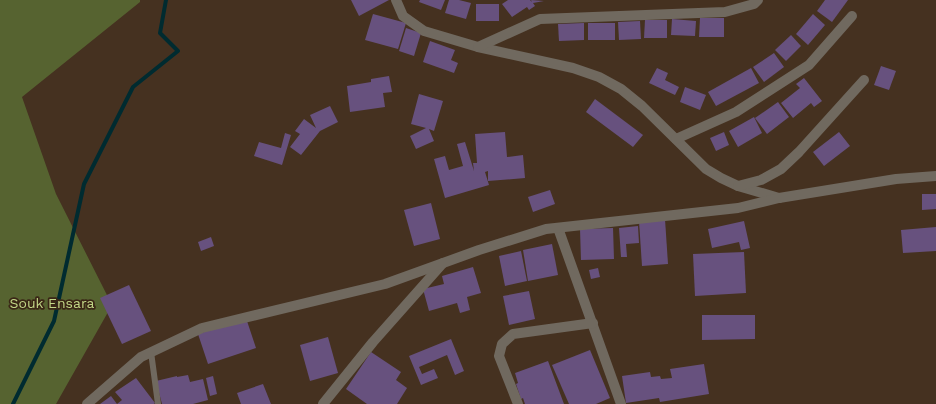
<svg xmlns="http://www.w3.org/2000/svg" width="936" height="404" viewBox="0 0 936 404" font-family="'Work Sans',sans-serif">
	<rect width="100%" height="100%" fill="#453120"/>
	<!-- forest -->
	<polygon fill="#566330" points="0,0 140,0 140,2 22,97 56,194 112,305 56,404 0,404"/>
	<g fill="none" stroke-linecap="round" stroke-linejoin="round">
		<!-- stream -->
		<polyline stroke="#002b30" stroke-width="4" points="13,404 54,321 84,184 133,87 178,51 160,33 166,0"/>
	</g>
	<!-- building -->
	<g fill="#67517e">
		<polygon points="351,0 389,0 359,16"/>
		<polygon points="420,0 445,0 441,10 419,2"/>
		<polygon points="449,0 459,0 471,3 466,19 445,13"/>
		<polygon points="508,0 530,0 532,2 531,0 544,1 533,3 535,6 529,10 527,7 512,17 502,4"/>
		<polygon points="825,0 848,0 832,22 817,11"/>
		<rect x="476" y="4" width="23" height="17"/>
		<polygon points="373,14 406,23 398,49 365,40"/>
		<polygon points="813,14 825,25 808,45 796,34"/>
		<polygon points="700,18 724,18 724,37 699,37"/>
		<polygon points="672,19 696,21 695,36 671,35"/>
		<polygon points="645,20 667,20 667,38 644,38"/>
		<polygon points="640,21 641,39 619,40 618,22"/>
		<polygon points="584,23 584,40 559,41 558,24"/>
		<rect x="588" y="23" width="27" height="17"/>
		<polygon points="406,28 421,33 414,56 399,51"/>
		<polygon points="791,35 801,46 786,61 775,50"/>
		<polygon points="430,41 455,50 451,60 458,63 454,73 423,62"/>
		<polygon points="774,53 784,67 764,82 753,67"/>
		<polygon points="881,66 896,71 889,90 874,85"/>
		<polygon points="657,68 668,73 665,80 679,87 675,95 649,83"/>
		<polygon points="751,68 759,83 716,106 708,92"/>
		<polygon points="389,76 392,92 383,93 385,107 350,112 347,86 371,82 371,79"/>
		<polygon points="804,78 822,101 814,107 811,103 793,118 781,103 800,88 796,84"/>
		<polygon points="685,87 706,95 700,110 680,102"/>
		<polygon points="419,94 443,101 434,131 429,129 434,141 416,149 410,136 426,128 411,124"/>
		<polygon points="595,99 643,135 633,147 586,112"/>
		<polygon points="778,102 789,117 767,134 755,118"/>
		<polygon points="330,106 338,122 320,131 301,155 290,147 300,134 295,131 304,119 316,128 310,115"/>
		<polygon points="754,117 762,133 738,147 729,131"/>
		<polygon points="505,132 507,157 523,155 525,178 488,181 488,171 485,172 489,185 445,198 434,159 445,156 449,170 463,166 457,144 465,142 474,171 473,163 477,163 475,134"/>
		<polygon points="724,132 729,145 716,151 710,138"/>
		<polygon points="839,132 850,146 824,166 813,152"/>
		<polygon points="285,133 291,135 282,165 254,156 259,142 281,148"/>
		<polygon points="550,190 555,204 533,212 528,197"/>
		<polygon points="922,194 936,194 936,209 922,210"/>
		<polygon points="431,203 440,239 414,246 404,210"/>
		<polygon points="665,219 668,264 642,266 639,221"/>
		<polygon points="744,221 750,248 741,250 739,242 712,248 708,229"/>
		<polygon points="638,226 639,243 626,244 627,257 621,257 619,228"/>
		<polygon points="936,227 936,251 903,253 901,230"/>
		<polygon points="613,228 614,259 581,260 580,229"/>
		<polygon points="211,237 214,246 201,251 198,242"/>
		<polygon points="552,244 558,275 528,281 523,250"/>
		<polygon points="521,251 527,281 505,286 499,256"/>
		<polygon points="744,252 746,293 695,296 693,254"/>
		<polygon points="473,267 481,293 467,297 470,310 460,313 457,303 429,311 423,289 444,284 442,276"/>
		<polygon points="598,268 600,277 591,279 589,270"/>
		<polygon points="129,285 151,331 122,344 100,298"/>
		<polygon points="529,291 535,319 509,325 503,296"/>
		<polygon points="702,315 755,315 755,339 702,340"/>
		<polygon points="246,318 256,348 208,364 198,334"/>
		<polygon points="328,337 338,373 310,381 300,345"/>
		<polygon points="451,339 464,371 455,375 447,355 419,367 422,374 434,369 438,378 421,385 409,356"/>
		<polygon points="590,350 610,398 596,404 569,404 552,365"/>
		<polygon points="371,352 401,372 396,380 407,388 397,404 367,404 346,389"/>
		<polygon points="548,361 564,404 525,404 523,398 521,399 516,384 518,383 515,373"/>
		<polygon points="704,364 709,394 660,402 659,398 626,403 622,376 650,372 651,377 660,376 661,379 672,378 670,369"/>
		<polygon points="188,375 190,382 203,379 208,400 193,404 162,404 156,381 177,376 177,377"/>
		<polygon points="213,376 217,394 210,396 206,378"/>
		<polygon points="136,378 155,403 154,404 100,404 111,396 117,404 122,400 115,392"/>
		<polygon points="263,384 271,404 241,404 237,393"/>
	</g>
	<g fill="none" stroke-linecap="round" stroke-linejoin="round">
		<!-- service -->
		<polyline stroke="#70695f" stroke-width="6" points="151,352 158,404"/>
		<!-- minor -->
		<g stroke="#70695f" stroke-width="10">
			<polyline points="396,0 403,16 424,31 478,47 573,68 599,77 621,89 642,106 706,169 721,178 738,186 779,198"/>
			<polyline points="478,47 540,19 725,12 754,4 758,0"/>
			<polyline points="676,139 736,112 809,65 852,16"/>
			<polyline points="738,186 761,180 781,169 799,152 864,80"/>
			<polyline points="558,228 621,404"/>
			<polyline points="323,404 373,342 443,263"/>
			<polyline points="518,404 499,356 502,344 513,334 593,323"/>
		</g>
		<!-- tertiary -->
		<polyline stroke="#70695f" stroke-width="10" points="87,404 141,357 202,328 385,284 479,250 546,229 738,208 779,198 896,179 936,176"/>
	</g>
	<g text-anchor="middle" dominant-baseline="central" stroke-width="3.5" stroke-linejoin="round" paint-order="stroke">
		<!-- park labels -->
		<g font-size="14" fill="#c1d686" stroke="#3a2716">
			<text x="52" y="303">Souk Ensara</text>
		</g>
	</g>
</svg>
